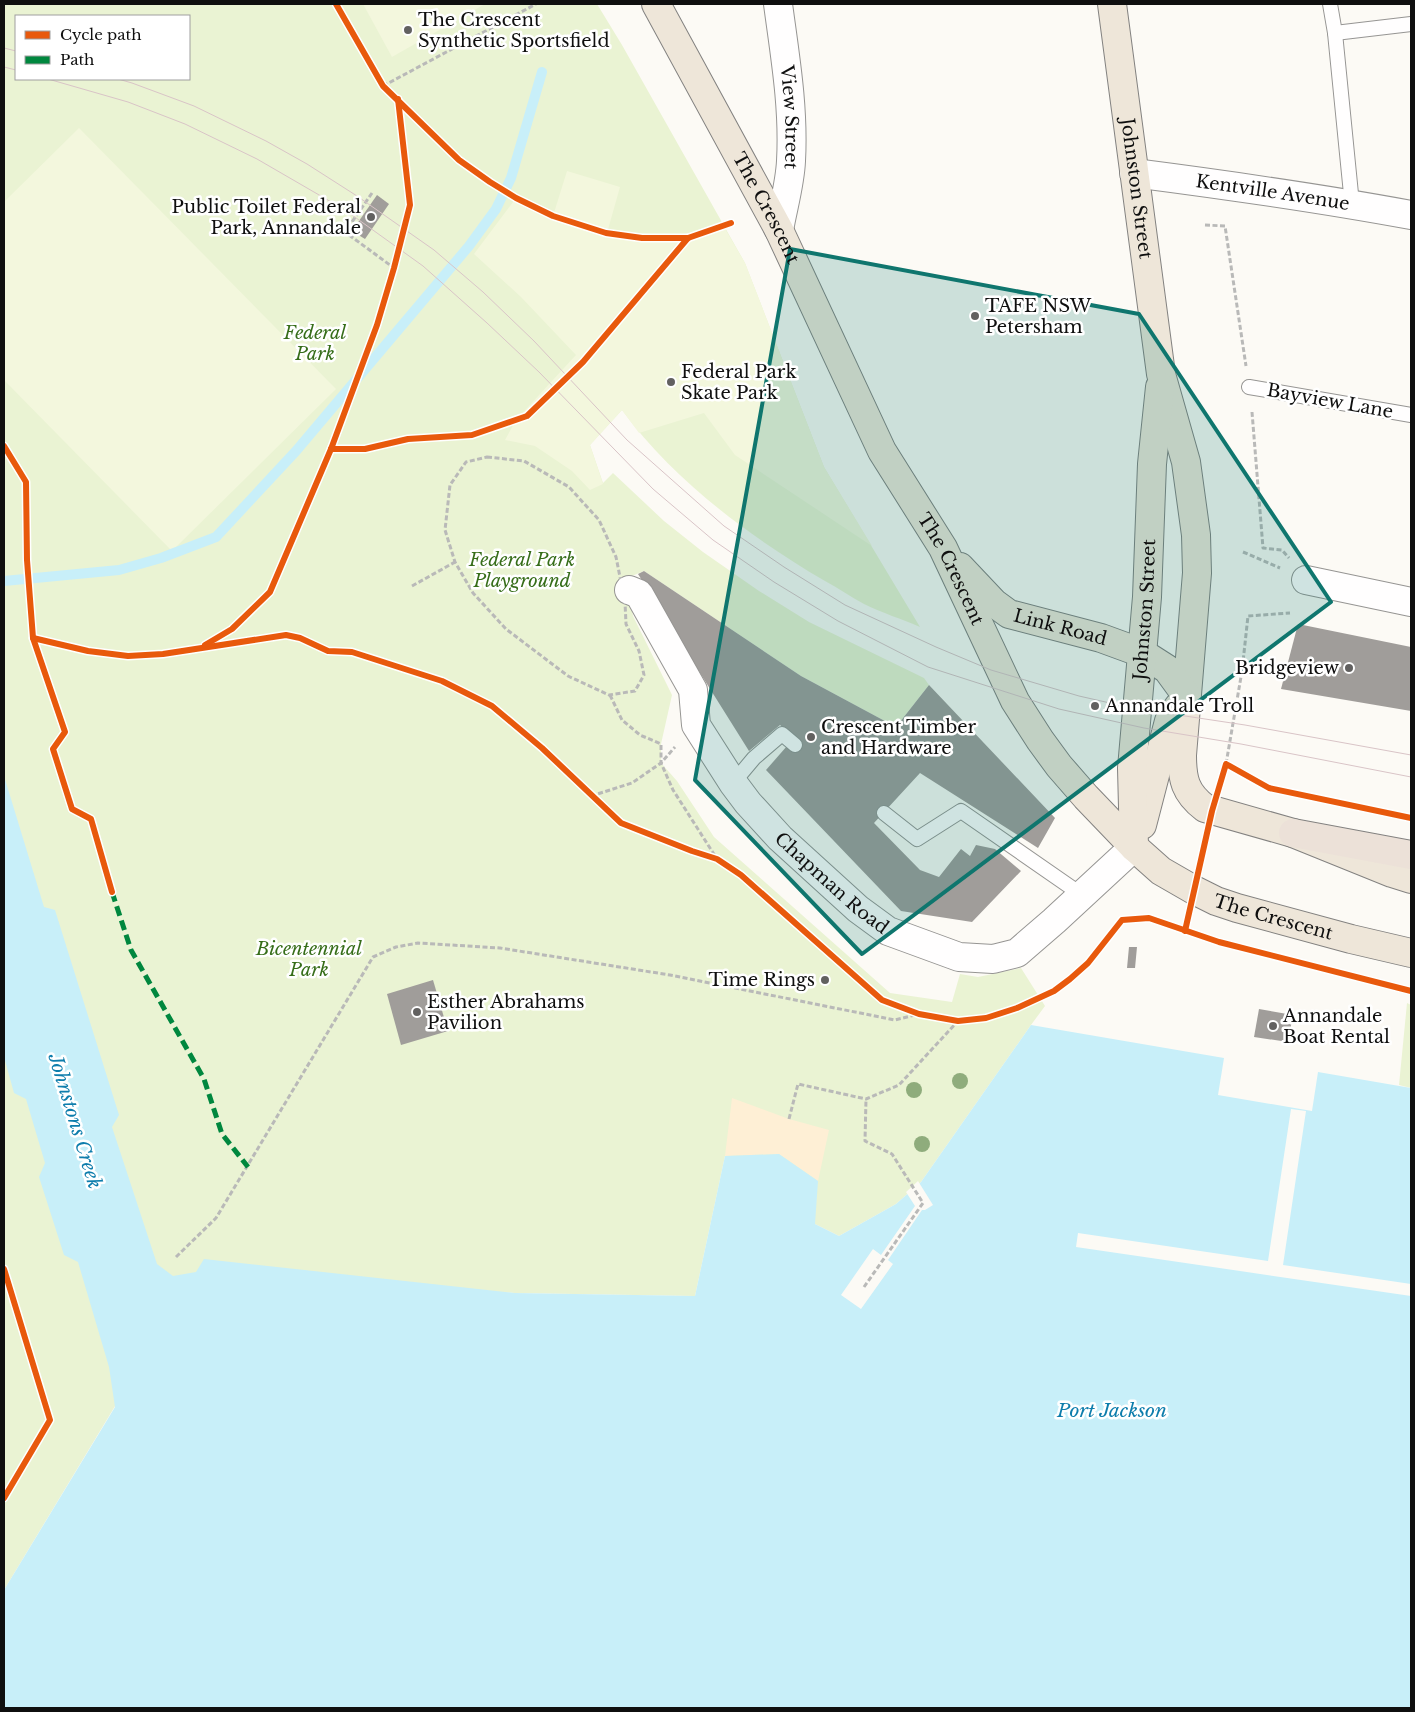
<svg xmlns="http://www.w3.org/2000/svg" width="1415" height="1712" viewBox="0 0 1415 1712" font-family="'Libre Baskerville',serif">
	<rect width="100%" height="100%" fill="#fcfaf5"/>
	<!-- green -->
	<g fill="#eaf3d3" fill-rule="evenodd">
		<path d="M 4,4 L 597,4 L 622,45 L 745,263 L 824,467 L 920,627 C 902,619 882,613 864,604 C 851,597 838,588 825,581 C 750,537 673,480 622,410 L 590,445 L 603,483 L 613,473 L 664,521 L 703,552 L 759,591 L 809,622 L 924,678 L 929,685 L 896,727 L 801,676 L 644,571 L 627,578 L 633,616 L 672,695 L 661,744 L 661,763 L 677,781 L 714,837 L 890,993 L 952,1002 L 960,974 L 978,977 L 1021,968 L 1045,1006 L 1031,1025 L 921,1182 L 896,1204 L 839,1236 L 815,1224 L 725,1156 L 695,1296 L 515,1293 L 196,1272 L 4,1590 ZM 16,16 L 189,16 L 189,79 L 16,79 Z"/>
		<polygon points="1407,1003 1411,1005 1411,1088 1399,1085"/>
	</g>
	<!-- sand -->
	<polygon fill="#feefd5" points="732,1098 789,1119 829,1130 818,1181 779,1154 725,1156"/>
	<!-- pitch -->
	<g fill="#f3f7dd">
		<polygon points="363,4 485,4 392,57"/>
		<polygon points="79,128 336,389 172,551 4,380 4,202"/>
		<polygon points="567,171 620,187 607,233 642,238 688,238 724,227 745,263 824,467 872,546 735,455 704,413 639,433 622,410 590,445 603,484 590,490 572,471 535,446 505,440 516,420 576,355 521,297 474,254 516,198 553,216"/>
	</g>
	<!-- water -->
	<polygon fill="#c8eff9" points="4,776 44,907 55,910 119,1115 112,1127 157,1264 173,1276 196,1272 204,1259 515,1293 695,1296 725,1156 779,1154 818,1181 815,1224 839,1236 896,1204 921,1182 1031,1025 1224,1058 1218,1095 1312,1111 1318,1072 1411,1088 1411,1708 4,1708 4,1590 115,1407 109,1367 78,1262 64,1255 39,1177 45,1163 26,1099 14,1093 4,1057"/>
	<!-- pier -->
	<g fill="#fcfaf5">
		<polygon points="1291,1109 1306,1111 1283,1265 1411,1284 1411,1296 1076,1247 1078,1233 1268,1261"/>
		<polygon points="918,1181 933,1205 925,1210 922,1210 888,1260 893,1264 861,1309 841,1295 873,1249 881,1255 915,1206 906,1192"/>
	</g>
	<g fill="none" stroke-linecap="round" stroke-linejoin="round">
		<!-- stream -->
		<polyline stroke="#c8eff9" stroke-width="10" points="4,581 119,570 161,558 216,537 296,451 469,246 496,209 511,178 542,72"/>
	</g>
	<!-- building -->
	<g fill="#a09d9a">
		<polygon points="377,195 389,204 365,239 352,231"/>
		<polygon points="644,571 801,676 896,727 929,685 1055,818 1038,848 920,773 874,823 920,870 939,877 961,849 970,856 976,845 995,849 1021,871 972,922 901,911 766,770 787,746 791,751 798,740 780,725 749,751 638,574"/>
		<polygon points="1298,624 1411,647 1411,711 1281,689"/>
		<polygon points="1129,947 1137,947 1135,968 1127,968"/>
		<polygon points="433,980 448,1031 401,1045 387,994"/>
		<polygon points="1259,1009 1293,1015 1288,1042 1254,1037"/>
	</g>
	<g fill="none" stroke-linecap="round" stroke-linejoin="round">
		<defs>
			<g id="service">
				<polyline points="1330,4 1335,33 1352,204"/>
				<polyline points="1335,33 1411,24"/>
				<polyline points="1249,387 1411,415"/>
				<polyline points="733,783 754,758 782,734 795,745"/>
				<polyline points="884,813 917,839 961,811 1082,895"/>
			</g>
			<g id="minor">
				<path id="s1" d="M 778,4 C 785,56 794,108 791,161 C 790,184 783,207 779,230"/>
				<path id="s2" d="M 1134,173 C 1227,185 1319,198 1411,215"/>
				<polyline points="1306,580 1411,602"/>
				<path id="s3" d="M 629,590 L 639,594 L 693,690 L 696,725 L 733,783 L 748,803 L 780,838 L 858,909 L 888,931 L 959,957 L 993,959 L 1017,953 L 1054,921 L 1134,847"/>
			</g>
			<g id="primary">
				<path id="s4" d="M 656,4 L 779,230 L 882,451 L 943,548 L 1015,701 L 1040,740 L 1059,766 L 1086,797 L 1134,847 L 1161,871 L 1194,890 L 1216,901 L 1237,908 L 1351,939 L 1411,953"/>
				<path id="s5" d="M 1112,4 L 1161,374 L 1186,462 L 1196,535 L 1197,573 L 1182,755 C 1182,779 1185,793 1205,808 L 1293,833 L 1392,873 L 1411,879"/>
				<path id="s6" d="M 960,567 L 994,603 L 1009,614 L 1101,638 L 1142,653 L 1167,669 L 1186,695"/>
				<polyline points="1142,825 1169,721 1178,707"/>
				<path id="s7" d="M 1134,847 L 1132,768 L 1147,597 L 1152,464 L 1160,387"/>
			</g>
			<polyline id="trunk" points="1293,833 1411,855"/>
		</defs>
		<!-- service casing -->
		<use href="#service" stroke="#969593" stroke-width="16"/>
		<!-- minor casing -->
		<use href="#minor" stroke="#969593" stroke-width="30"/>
		<!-- primary casing -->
		<use href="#primary" stroke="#838280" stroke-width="30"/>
		<!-- trunk casing -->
		<use href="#trunk" stroke="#838280" stroke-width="30"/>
		<!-- path -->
		<g stroke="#b9b9b8" stroke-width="3" stroke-dasharray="5 2.5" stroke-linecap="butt">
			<polyline points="383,86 536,4"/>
			<polyline points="372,193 345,232 394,268"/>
			<polyline points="1205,225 1225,226 1246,366"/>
			<polyline points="1252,412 1263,548 1282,550 1289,558"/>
			<polygon points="487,457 524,461 569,487 599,520 616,557 625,602 626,624 639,651 644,675 635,691 609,695 568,676 506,629 473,593 455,562 445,530 450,485 466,462"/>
			<polyline points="1243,552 1280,568"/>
			<polyline points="412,586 455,562"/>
			<polyline points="610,695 622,720 640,735 661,744 661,763 673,790 717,859"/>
			<polyline points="1226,764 1242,671 1248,616 1290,613"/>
			<polyline points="591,796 632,783 661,763 675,747"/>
			<polyline points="789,1119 798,1084 866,1099 899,1085 958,1021"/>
			<polyline points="176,1257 216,1218 373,957 396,947 418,943 500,948 670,975 895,1020 919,1014"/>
			<polyline points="864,1287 923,1203 892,1154 865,1141 866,1099"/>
		</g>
		<!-- service -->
		<use href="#service" stroke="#fffefe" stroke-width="14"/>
		<!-- minor -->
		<use href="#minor" stroke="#fffefe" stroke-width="28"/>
		<!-- primary -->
		<use href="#primary" stroke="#eee6d9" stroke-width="28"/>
		<!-- trunk -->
		<use href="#trunk" stroke="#ece1d8" stroke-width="28"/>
		<!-- tram -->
		<g stroke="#d9c4c7" stroke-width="1">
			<polyline points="4,48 16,51"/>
			<polyline points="4,67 16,70"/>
			<polyline points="48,79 128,102 185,124 257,159 345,210 423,266 487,323 539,372 653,489 713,540 774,582 838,621 928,667 1059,709 1144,728 1241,744 1411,777"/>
			<polyline points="118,79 132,83 194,106 266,141 307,164 357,196 434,250 483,292 534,341 627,440 724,526 784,567 845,605 936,647 991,670 1079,696 1132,708 1245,725 1411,755"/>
		</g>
		<!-- quiet -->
		<polyline stroke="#00873e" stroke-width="5" stroke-dasharray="10 5" stroke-linecap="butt" points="112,892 131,950 204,1079 222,1134 248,1167"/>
		<defs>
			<g id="cycleway">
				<polyline points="336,4 383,86 459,160 490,182 516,198 553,216 606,233 642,238 688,238"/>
				<polyline points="4,446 26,482 27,560 33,638 65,732 53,749 72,809 91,819 112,892"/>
				<polyline points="331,449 365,449 408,439 472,435 527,416 583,362 688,238 731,223"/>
				<polyline points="33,638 88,651 128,656 163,654 286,635 300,638 328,651 352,652 442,681 492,706 542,748 621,823 692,851 717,859 741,875 882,1000 919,1014 958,1021 986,1018 1017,1008 1054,991 1070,979 1088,963 1122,920 1149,918 1219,942 1411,991"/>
				<polyline points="205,645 232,629 270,592 331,449 377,325 394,268 410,205 398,99"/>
				<polyline points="1185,931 1212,811 1226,764 1269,788 1411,818"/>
				<polyline points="4,1269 50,1420 4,1498"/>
			</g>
		</defs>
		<!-- cycleway casing -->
		<use href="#cycleway" stroke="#fff" stroke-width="9"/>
		<!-- cycleway -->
		<use href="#cycleway" stroke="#e8590c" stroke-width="6"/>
	</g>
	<!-- trees -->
	<g fill="#8fac7c">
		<circle cx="960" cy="1081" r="8"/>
		<circle cx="914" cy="1090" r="8"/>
		<circle cx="922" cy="1144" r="8"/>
	</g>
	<!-- marked area -->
	<path fill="#0f766e" fill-opacity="0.2" stroke="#0f766e" stroke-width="4" stroke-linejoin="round" d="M 790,249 L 1139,314 L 1331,602 L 862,954 L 695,780 Z"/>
	<!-- markers -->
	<g fill="#626160" stroke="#fff" stroke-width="2">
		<circle cx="408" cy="30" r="5"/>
		<circle cx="371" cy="217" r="5"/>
		<circle cx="975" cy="316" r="5"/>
		<circle cx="671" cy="382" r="5"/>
		<circle cx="1349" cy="668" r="5"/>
		<circle cx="1095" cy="706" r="5"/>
		<circle cx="811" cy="737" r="5"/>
		<circle cx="825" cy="980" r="5"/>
		<circle cx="417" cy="1012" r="5"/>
		<circle cx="1273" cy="1026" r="5"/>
	</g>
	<g text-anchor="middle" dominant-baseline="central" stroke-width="5" stroke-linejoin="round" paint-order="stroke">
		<!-- poi labels -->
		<g font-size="18" fill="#0f0f0f" stroke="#fff" text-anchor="start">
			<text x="418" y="20">The Crescent<tspan x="418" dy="21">Synthetic Sportsfield</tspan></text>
			<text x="361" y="207" text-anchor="end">Public Toilet Federal<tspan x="361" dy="21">Park, Annandale</tspan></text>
			<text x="985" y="306">TAFE NSW<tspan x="985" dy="21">Petersham</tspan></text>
			<text x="681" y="372">Federal Park<tspan x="681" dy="21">Skate Park</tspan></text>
			<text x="1339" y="668" text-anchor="end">Bridgeview</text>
			<text x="1105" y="706">Annandale Troll</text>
			<text x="821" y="727">Crescent Timber<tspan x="821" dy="21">and Hardware</tspan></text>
			<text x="815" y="980" text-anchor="end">Time Rings</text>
			<text x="427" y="1002">Esther Abrahams<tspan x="427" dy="21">Pavilion</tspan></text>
			<text x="1283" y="1016">Annandale<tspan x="1283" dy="21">Boat Rental</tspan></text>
		</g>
		<!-- street labels -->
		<g font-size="18" fill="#0f0f0f" stroke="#fff">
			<text stroke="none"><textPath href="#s1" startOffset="114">View Street</textPath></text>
			<text stroke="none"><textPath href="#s5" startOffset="186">Johnston Street</textPath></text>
			<text stroke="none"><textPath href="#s2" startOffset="140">Kentville Avenue</textPath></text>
			<text stroke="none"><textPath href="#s4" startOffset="232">The Crescent</textPath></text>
			<text transform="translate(1330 401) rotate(10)">Bayview Lane</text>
			<text stroke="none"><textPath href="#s4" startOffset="638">The Crescent</textPath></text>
			<text stroke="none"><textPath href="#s7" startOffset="238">Johnston Street</textPath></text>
			<text stroke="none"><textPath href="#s6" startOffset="121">Link Road</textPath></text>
			<text stroke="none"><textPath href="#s3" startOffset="366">Chapman Road</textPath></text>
			<text stroke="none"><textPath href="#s4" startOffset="1132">The Crescent</textPath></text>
		</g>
		<!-- park labels -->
		<g font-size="18" font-style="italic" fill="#366d19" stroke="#fff">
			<text x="315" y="333">Federal<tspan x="315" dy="21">Park</tspan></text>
			<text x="522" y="560">Federal Park<tspan x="522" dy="21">Playground</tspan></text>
			<text x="309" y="949">Bicentennial<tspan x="309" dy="21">Park</tspan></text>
		</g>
		<!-- water labels -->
		<g font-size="19" font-style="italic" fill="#0d7dac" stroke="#fff">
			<text transform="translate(75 1121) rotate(73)">Johnstons Creek</text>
			<text x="1112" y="1410">Port Jackson</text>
		</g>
	</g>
	<!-- border -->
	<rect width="1415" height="1712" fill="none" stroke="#0f0f0f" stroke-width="10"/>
	<!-- legend -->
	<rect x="15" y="15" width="175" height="65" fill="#ffffff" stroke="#9f9f9f"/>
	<rect x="25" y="31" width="25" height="8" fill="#e8590c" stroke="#9f9f9f"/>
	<text x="60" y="40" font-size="15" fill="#0f0f0f">Cycle path</text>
	<rect x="25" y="56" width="25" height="8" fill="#00873e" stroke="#9f9f9f"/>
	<text x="60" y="65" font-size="15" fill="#0f0f0f">Path</text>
</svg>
